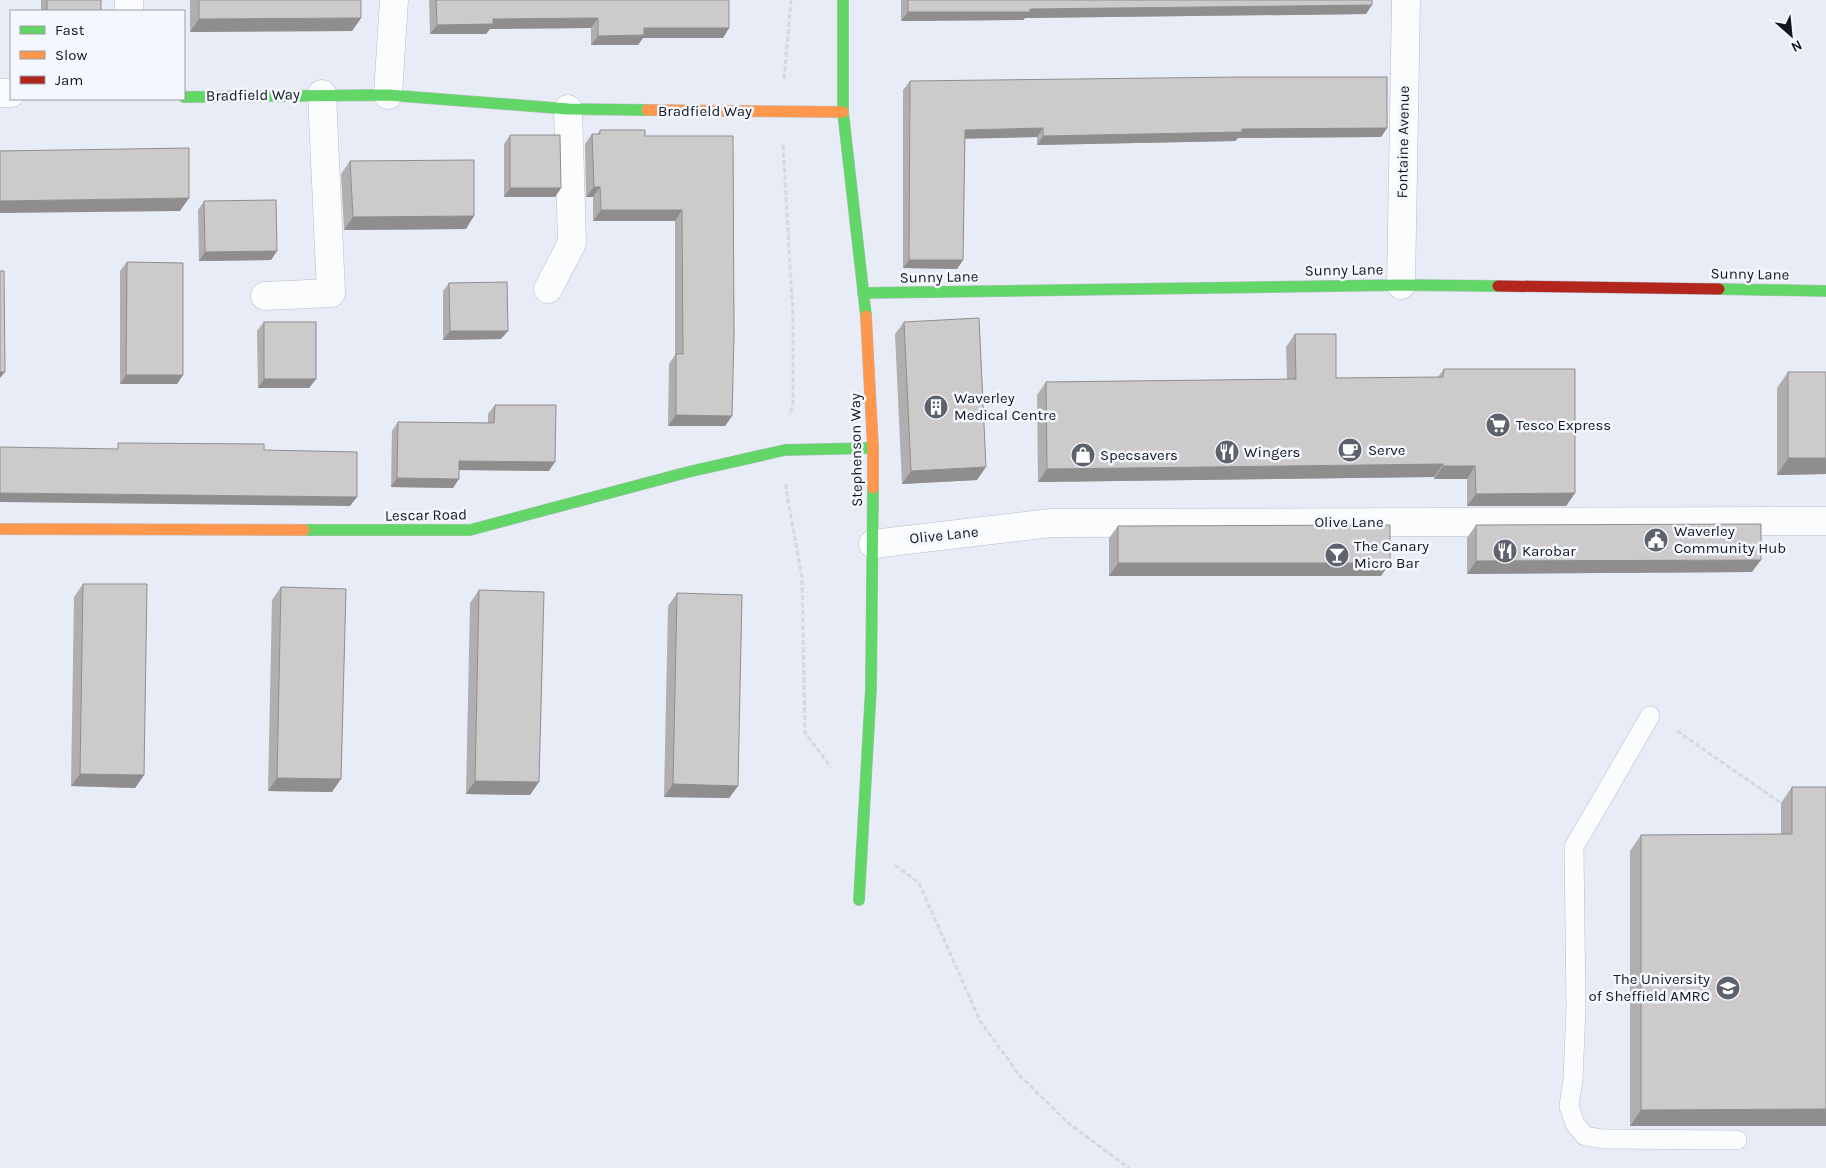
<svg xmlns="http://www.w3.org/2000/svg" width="1826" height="1168" viewBox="0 0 1826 1168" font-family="Karla,sans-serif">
	<rect width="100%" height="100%" fill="#e7ecf6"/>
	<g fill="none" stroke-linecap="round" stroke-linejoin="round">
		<defs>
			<polyline id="lane" points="1650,716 1574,847 1576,1009 1573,1079 1569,1106 1575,1124 1585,1136 1603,1139 1737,1140"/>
			<g id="street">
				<polyline points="129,0 129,11"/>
				<polyline points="0,93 11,93"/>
				<polyline points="388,95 394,0"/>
				<polyline points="1401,285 1406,0"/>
				<polyline points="548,289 572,243 568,109"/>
				<polyline points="265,296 331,293 322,94"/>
				<polyline points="873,544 1051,523 1826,521"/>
			</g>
			<g id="fast">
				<polyline points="843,0 843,112 866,316"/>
				<polyline points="184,97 388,95 568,109 647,110"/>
				<polyline points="1719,289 1826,291"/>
				<polyline points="863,293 1401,285 1498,286"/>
				<polyline points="304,530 470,530 688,472 785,450 873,448"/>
				<polyline points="859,900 871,688 873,488"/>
			</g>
			<g id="slow">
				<polyline points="647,110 843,112"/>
				<polyline points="866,316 873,448 873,488"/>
				<polyline points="0,529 304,530"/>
			</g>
			<polyline id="jam" points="1498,286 1719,289"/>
		</defs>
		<!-- lane casing -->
		<use href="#lane" stroke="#b8bdc7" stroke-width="20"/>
		<!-- street casing -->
		<use href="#street" stroke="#b8bdc7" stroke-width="29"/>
		<!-- fast casing -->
		<use href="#fast" stroke="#b8bdc7" stroke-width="12"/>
		<!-- slow casing -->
		<use href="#slow" stroke="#b8bdc7" stroke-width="12"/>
		<!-- jam casing -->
		<use href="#jam" stroke="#b8bdc7" stroke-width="12"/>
		<!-- path -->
		<g stroke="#d6d8db" stroke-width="3" stroke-dasharray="5 2.5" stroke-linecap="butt">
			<polyline points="784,79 791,0"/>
			<polyline points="783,145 793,316 793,402 790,415"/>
			<polyline points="786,484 787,495 802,577 805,733 831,767"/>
			<polyline points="1677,731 1781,803"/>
			<polyline points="895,865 919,883 980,1021 1020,1076 1068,1123 1129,1168"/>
		</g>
		<!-- lane -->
		<use href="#lane" stroke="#fbfcfe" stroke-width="19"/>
		<!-- street -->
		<use href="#street" stroke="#fbfcfe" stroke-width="28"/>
		<!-- fast -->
		<use href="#fast" stroke="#63d668" stroke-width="11"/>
		<!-- slow -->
		<use href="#slow" stroke="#ff974d" stroke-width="11"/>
		<!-- jam -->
		<use href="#jam" stroke="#b3261e" stroke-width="11"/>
	</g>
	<!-- wall -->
	<g fill="#b0aeaf">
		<rect x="41" y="0" width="60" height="11"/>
		<polygon points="190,0 361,0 361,18 352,31 190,32"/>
		<polygon points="429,0 729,0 729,28 723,38 643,38 638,45 591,45 591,28 490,29 486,34 430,34"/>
		<polygon points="901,0 1372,0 1366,14 1025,18 1023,20 901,21"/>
		<polygon points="910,81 1387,128 1381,137 1238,138 1235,141 1037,145 1037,137 965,138 963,260 957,269 903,268 903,90"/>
		<polygon points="600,130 645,136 733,136 732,416 725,426 668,426 669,364 675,355 675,221 593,221 593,197 586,197 585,144 592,134 598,134"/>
		<polygon points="510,135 561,188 555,197 504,197 504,144"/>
		<polygon points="350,161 466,229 344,230 341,174"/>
		<polygon points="204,201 277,251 271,260 199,261 198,210"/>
		<polygon points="127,262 183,375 177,384 120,384 120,271"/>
		<polygon points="449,283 501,339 443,340 443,291"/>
		<polygon points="264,322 316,379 309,388 258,388 257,331"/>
		<polygon points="904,322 977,480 902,484 895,334"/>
		<polygon points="1295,334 1336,378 1438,377 1444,369 1575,493 1566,506 1467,506 1467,479 1434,479 1434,477 1038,482 1037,395 1046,382 1287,379 1286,347"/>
		<polygon points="1788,372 1826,372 1826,474 1777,475 1777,388"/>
		<polygon points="495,405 549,471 459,470 453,488 391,487 392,431 398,422 488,423 488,414"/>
		<polygon points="1476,525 1752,572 1467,574 1467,538"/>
		<polygon points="1118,526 1381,576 1109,576 1109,538"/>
		<polygon points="83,584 144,775 135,788 71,786 74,597"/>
		<polygon points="281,587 332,792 268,791 272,600"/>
		<polygon points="479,590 530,795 466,794 470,603"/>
		<polygon points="677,593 738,786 729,798 664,797 668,606"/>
		<polygon points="1792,787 1826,1126 1630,1126 1630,851 1641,835 1781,834 1781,803"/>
	</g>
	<!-- shaded-wall -->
	<g fill="#908d8e">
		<polygon points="1372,5 1366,14 1025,18 1023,20 901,21 908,12 1030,9"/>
		<polygon points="361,18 352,31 190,32 199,19"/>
		<polygon points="598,18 591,28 490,29 486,34 430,34 437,25 493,19"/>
		<polygon points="644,28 729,28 723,38 643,38 638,45 591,45 598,36"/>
		<polygon points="1043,128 1037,137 958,139 965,130"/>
		<polygon points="1387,128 1381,137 1238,138 1235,141 1037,145 1043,136 1242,129"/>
		<polygon points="594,187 600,187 593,197 586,197"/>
		<polygon points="510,188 561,188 555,197 504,197"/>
		<polygon points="189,198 180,211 0,213 0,201"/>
		<polygon points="601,210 682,210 675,221 593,221"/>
		<polygon points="474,216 466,229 344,230 353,217"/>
		<polygon points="277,251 271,260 199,261 205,252"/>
		<polygon points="909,260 963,260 957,269 903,268"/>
		<polygon points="450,331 508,331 501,339 443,340"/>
		<polygon points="0,372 5,372 0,378"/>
		<polygon points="126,375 183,375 177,384 120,384"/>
		<polygon points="264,379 316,379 309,388 258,388"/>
		<polygon points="676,415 732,416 725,426 668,426"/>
		<polygon points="1788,458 1826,458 1826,474 1777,475"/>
		<polygon points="459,461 555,462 549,471 453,470"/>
		<polygon points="1443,464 1434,477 1038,482 1047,469"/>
		<polygon points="1443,466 1475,466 1467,479 1434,479"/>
		<polygon points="986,467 977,480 902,484 911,471"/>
		<polygon points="397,478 459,479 453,488 391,487"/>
		<polygon points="0,493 357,497 350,506 0,502"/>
		<polygon points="1575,493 1566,506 1467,506 1476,494"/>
		<polygon points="1761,560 1752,572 1467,574 1476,561"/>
		<polygon points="1118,563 1390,563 1381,576 1109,576"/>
		<polygon points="80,774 144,775 135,788 71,786"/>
		<polygon points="277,778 341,779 332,792 268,791"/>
		<polygon points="475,781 539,782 530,795 466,794"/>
		<polygon points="673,784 738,786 729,798 664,797"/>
		<polygon points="1826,1109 1826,1126 1630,1126 1641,1110"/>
	</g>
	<!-- building -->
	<g fill="#cdcacb" stroke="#908d8e">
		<rect x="47" y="0" width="54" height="11"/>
		<polygon points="199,0 361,0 361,18 199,19"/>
		<polygon points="436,0 729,0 729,28 644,28 644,35 598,36 598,18 493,19 493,24 437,25"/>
		<polygon points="908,0 1372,0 1372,5 1030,9 1030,12 908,12"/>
		<polygon points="1241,77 1387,77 1387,128 1242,129 1242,132 1043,136 1043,128 965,130 963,260 909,260 910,81"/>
		<polygon points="600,130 645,130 645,136 733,136 734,335 732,416 676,415 676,354 683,354 682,210 601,210 600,187 594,187 592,134 600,134"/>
		<polygon points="510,135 560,135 561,188 510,188"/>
		<polygon points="189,148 189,198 0,201 0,151"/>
		<polygon points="474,160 474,216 353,217 350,161"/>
		<polygon points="276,200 277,251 205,252 204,201"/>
		<polygon points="127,262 183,263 183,375 126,375"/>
		<polygon points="0,271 4,271 5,372 0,372"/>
		<polygon points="507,282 508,331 450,331 449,283"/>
		<polygon points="979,318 986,467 911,471 904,322"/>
		<rect x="264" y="322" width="52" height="57"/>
		<polygon points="1295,334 1336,334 1336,378 1443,377 1444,369 1575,369 1575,493 1476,494 1475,466 1443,466 1443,464 1047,469 1046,382 1296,379"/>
		<rect x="1788" y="372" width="38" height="86"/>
		<polygon points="495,405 556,405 555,462 459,461 459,479 397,478 398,422 494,423"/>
		<polygon points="118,443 264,444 264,450 357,452 357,497 0,493 0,447 118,449"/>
		<polygon points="1761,524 1761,560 1476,561 1476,525"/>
		<polygon points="1390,525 1390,563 1118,563 1118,526"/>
		<polygon points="83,584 147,584 144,775 80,774"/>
		<polygon points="281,587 346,589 341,779 277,778"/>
		<polygon points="479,590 544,592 539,782 475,781"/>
		<polygon points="677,593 742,595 738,786 673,784"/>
		<polygon points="1792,787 1826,787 1826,1109 1641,1110 1641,835 1792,834"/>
	</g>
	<!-- icons -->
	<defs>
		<symbol id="building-disc" viewBox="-11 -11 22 22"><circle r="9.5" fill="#5d626c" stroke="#f4f7fd"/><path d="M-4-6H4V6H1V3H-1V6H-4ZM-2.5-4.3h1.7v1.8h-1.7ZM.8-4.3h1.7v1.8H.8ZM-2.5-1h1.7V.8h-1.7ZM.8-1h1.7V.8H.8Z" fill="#fff"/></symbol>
		<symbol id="supermarket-disc" viewBox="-11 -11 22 22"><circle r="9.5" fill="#5d626c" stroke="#f4f7fd"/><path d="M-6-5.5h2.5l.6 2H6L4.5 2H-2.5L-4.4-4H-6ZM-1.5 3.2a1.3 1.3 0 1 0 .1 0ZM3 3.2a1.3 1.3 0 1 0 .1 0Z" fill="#fff"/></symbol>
		<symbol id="cafe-disc" viewBox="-11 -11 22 22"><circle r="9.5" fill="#5d626c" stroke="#f4f7fd"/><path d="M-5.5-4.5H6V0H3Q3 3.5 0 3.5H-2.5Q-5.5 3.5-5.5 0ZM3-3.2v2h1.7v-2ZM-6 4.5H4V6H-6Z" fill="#fff"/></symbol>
		<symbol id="restaurant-disc" viewBox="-11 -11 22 22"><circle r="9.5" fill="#5d626c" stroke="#f4f7fd"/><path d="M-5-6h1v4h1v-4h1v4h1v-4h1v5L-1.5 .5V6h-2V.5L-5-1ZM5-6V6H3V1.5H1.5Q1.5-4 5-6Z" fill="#fff"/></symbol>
		<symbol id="shop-disc" viewBox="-11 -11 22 22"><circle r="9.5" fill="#5d626c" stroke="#f4f7fd"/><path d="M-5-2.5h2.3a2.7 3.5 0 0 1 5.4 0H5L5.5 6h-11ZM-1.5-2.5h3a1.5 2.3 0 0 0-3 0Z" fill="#fff"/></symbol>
		<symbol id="civic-disc" viewBox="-11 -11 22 22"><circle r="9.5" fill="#5d626c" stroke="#f4f7fd"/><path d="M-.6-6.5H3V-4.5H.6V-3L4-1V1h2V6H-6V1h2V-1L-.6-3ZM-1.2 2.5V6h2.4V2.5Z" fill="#fff"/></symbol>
		<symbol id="bar-disc" viewBox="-11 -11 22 22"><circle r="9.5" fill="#5d626c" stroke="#f4f7fd"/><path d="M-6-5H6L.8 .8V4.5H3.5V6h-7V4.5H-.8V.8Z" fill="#fff"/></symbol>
		<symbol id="university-disc" viewBox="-11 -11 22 22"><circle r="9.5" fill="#5d626c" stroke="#f4f7fd"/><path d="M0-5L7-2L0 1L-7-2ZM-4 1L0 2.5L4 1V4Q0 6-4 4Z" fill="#fff"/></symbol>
	</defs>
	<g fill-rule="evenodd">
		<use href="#building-disc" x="922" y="393" width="28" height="28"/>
		<use href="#supermarket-disc" x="1484" y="411" width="28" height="28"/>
		<use href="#cafe-disc" x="1336" y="436" width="28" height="28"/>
		<use href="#restaurant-disc" x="1213" y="438" width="28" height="28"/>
		<use href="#shop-disc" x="1069" y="441" width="28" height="28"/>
		<use href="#civic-disc" x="1642" y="526" width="28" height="28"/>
		<use href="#restaurant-disc" x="1491" y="537" width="28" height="28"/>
		<use href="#bar-disc" x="1323" y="541" width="28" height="28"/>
		<use href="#university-disc" x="1714" y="974" width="28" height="28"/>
	</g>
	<g text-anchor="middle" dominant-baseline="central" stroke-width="5" stroke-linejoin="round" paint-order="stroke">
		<!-- street labels -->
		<g font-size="15" fill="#121721" stroke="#f4f7fd">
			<text transform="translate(253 95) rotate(-1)">Bradfield Way</text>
			<text x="705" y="111">Bradfield Way</text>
			<text transform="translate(1403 142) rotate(-89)">Fontaine Avenue</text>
			<text transform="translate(1344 270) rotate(-1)">Sunny Lane</text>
			<text transform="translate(1750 274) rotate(1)">Sunny Lane</text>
			<text transform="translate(939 277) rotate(-1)">Sunny Lane</text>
			<text transform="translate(856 450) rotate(-91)">Stephenson Way</text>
			<text transform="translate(426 515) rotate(-1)">Lescar Road</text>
			<text x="1349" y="522">Olive Lane</text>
			<text transform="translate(944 535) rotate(-6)">Olive Lane</text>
		</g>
		<!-- poi labels -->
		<g font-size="15" fill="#121721" stroke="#f4f7fd" text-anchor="start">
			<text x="954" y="398">Waverley<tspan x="954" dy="17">Medical Centre</tspan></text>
			<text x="1516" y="425">Tesco Express</text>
			<text x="1368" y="450">Serve</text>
			<text x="1244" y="452">Wingers</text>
			<text x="1100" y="455">Specsavers</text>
			<text x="1674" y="531">Waverley<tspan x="1674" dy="17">Community Hub</tspan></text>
			<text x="1354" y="546">The Canary<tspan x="1354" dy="17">Micro Bar</tspan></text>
			<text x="1522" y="551">Karobar</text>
			<text x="1710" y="979" text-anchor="end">The University<tspan x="1710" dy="17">of Sheffield AMRC</tspan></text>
		</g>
	</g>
	<!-- legend -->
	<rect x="10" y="10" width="175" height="90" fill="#f4f7fd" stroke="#9a9da5"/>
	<rect x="20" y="26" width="25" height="8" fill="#63d668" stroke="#9a9da5"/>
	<text x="55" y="35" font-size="15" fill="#121721">Fast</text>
	<rect x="20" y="51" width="25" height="8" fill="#ff974d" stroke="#9a9da5"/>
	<text x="55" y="60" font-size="15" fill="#121721">Slow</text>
	<rect x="20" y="76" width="25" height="8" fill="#b3261e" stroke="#9a9da5"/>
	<text x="55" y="85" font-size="15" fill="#121721">Jam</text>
	<!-- north arrow -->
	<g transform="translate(1791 35) rotate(153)" stroke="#f4f7fd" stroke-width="4" paint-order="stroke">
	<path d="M0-4L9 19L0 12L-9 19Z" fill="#121721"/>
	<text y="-8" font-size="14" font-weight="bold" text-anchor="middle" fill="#121721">N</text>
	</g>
</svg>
